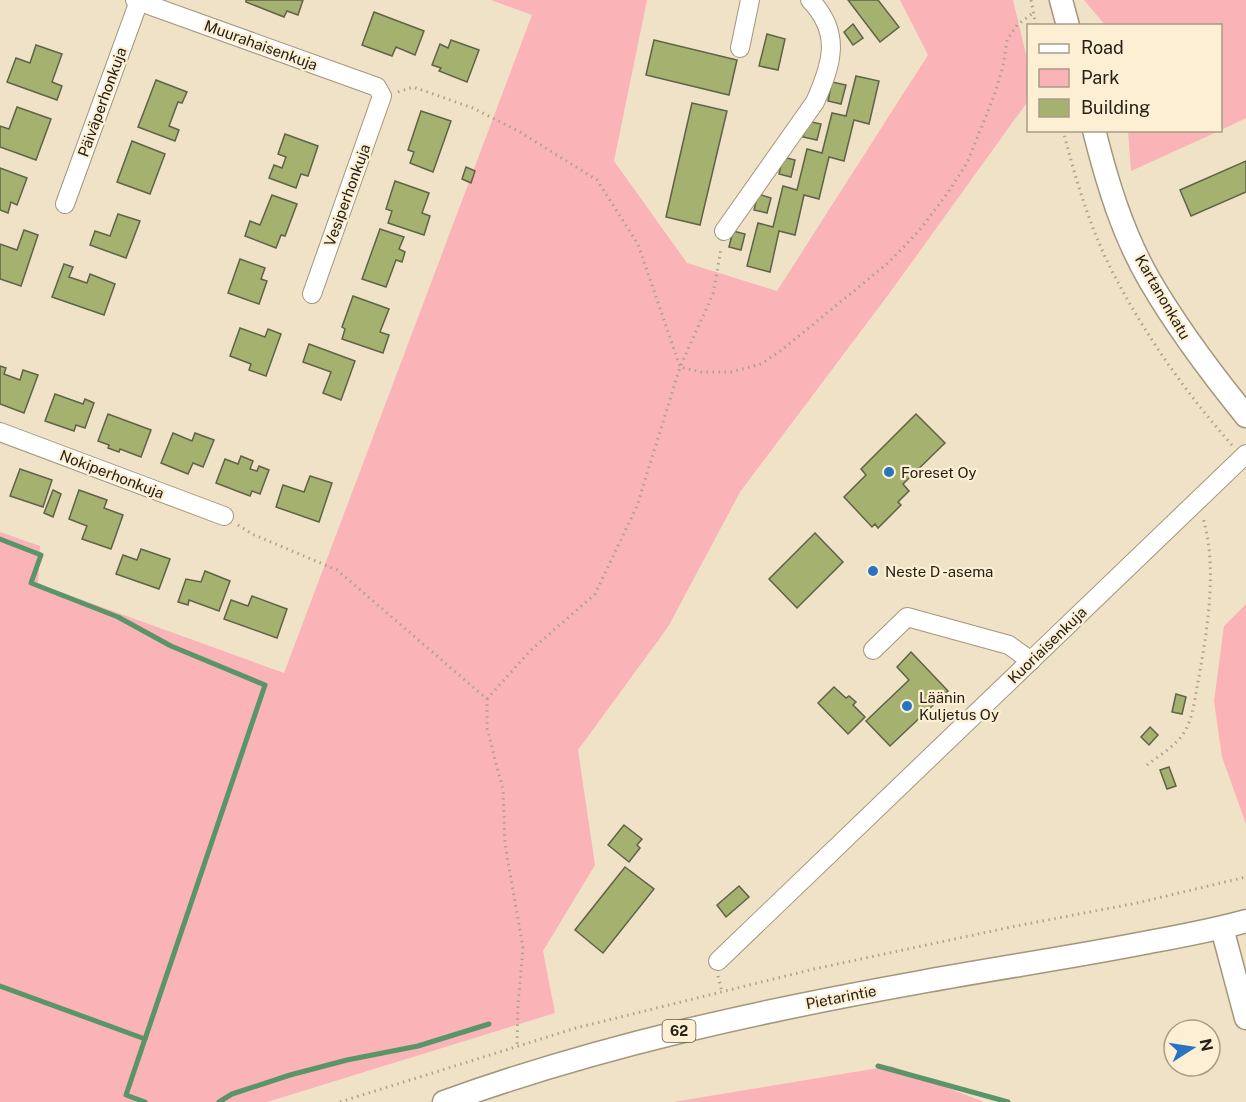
<svg xmlns="http://www.w3.org/2000/svg" width="1246" height="1102" viewBox="0 0 1246 1102" font-family="'Public Sans',sans-serif">
	<rect width="100%" height="100%" fill="#f0e2c6"/>
	<!-- green -->
	<g fill="#fab3b7">
		<polygon points="491,0 647,0 614,161 687,263 777,291 928,55 900,0 1013,0 1028,63 1028,101 891,291 740,492 668,627 578,750 595,865 543,951 555,1013 267,1102 0,1102 0,532 40,546 38,584 284,673 532,15"/>
		<polygon points="1084,0 1246,0 1246,118 1221,130 1220,26 1105,25"/>
		<polygon points="1128,131 1128,130 1219,131 1131,171"/>
		<polygon points="1246,604 1246,824 1222,757 1214,701 1224,626"/>
		<polygon points="891,1066 984,1102 673,1102"/>
	</g>
	<g fill="none" stroke-linecap="round" stroke-linejoin="round">
		<!-- stream -->
		<g stroke="#599569" stroke-width="5">
			<polyline points="0,539 41,555 31,583 118,617 171,646 265,685 126,1095 145,1102"/>
			<polyline points="0,986 145,1039"/>
			<polyline points="878,1066 1008,1102"/>
			<polyline points="219,1102 232,1094 290,1075 347,1060 418,1046 489,1024"/>
		</g>
	</g>
	<!-- building -->
	<g fill="#a5b16e" stroke="#5e634a" stroke-width="1.5">
		<polygon points="246,0 303,0 298,15 287,11 284,17 246,2"/>
		<polygon points="848,0 878,0 899,27 880,42"/>
		<polygon points="374,12 424,31 415,55 396,47 392,56 362,45"/>
		<polygon points="853,24 863,38 853,45 844,32"/>
		<polygon points="767,34 785,39 778,70 759,66"/>
		<polygon points="451,40 479,50 467,82 439,71 441,68 432,65 440,44 448,48"/>
		<polygon points="654,40 737,60 729,95 646,75"/>
		<polygon points="36,45 62,54 52,82 62,86 57,100 7,82 16,58 30,63"/>
		<polygon points="856,76 879,81 869,124 854,120 844,161 829,157 819,199 804,195 795,235 779,231 770,272 747,266 758,223 773,227 783,186 797,190 807,149 822,153 832,113 846,116"/>
		<polygon points="156,80 187,92 182,103 178,102 169,126 179,130 175,141 138,127"/>
		<polygon points="832,82 846,85 841,104 828,101"/>
		<polygon points="692,103 727,111 700,225 666,217"/>
		<polygon points="17,107 51,119 36,160 0,147 0,126 9,129"/>
		<polygon points="421,111 451,121 433,172 410,163 414,152 408,150"/>
		<polygon points="807,121 821,124 817,140 803,137"/>
		<polygon points="285,134 318,146 308,176 301,174 296,188 269,178 274,165 282,168 286,157 278,154"/>
		<polygon points="132,141 165,154 150,194 117,182"/>
		<polygon points="783,157 795,160 791,177 779,174"/>
		<polygon points="1246,161 1246,192 1191,216 1180,190"/>
		<polygon points="466,167 475,171 471,183 462,179"/>
		<polygon points="0,168 27,178 17,205 11,202 8,213 0,210"/>
		<polygon points="395,181 429,193 422,213 430,216 424,235 388,223 392,211 386,209"/>
		<polygon points="758,194 771,198 767,213 754,210"/>
		<polygon points="272,195 297,204 285,236 281,235 276,248 245,236 250,221 260,225"/>
		<polygon points="118,214 140,221 126,258 90,245 95,231 110,236"/>
		<polygon points="380,229 404,237 399,249 405,252 402,262 396,260 386,287 362,279"/>
		<polygon points="24,230 38,235 21,286 0,279 0,244 17,250"/>
		<polygon points="733,231 745,234 741,250 729,247"/>
		<polygon points="240,259 265,268 261,279 267,281 259,304 228,293"/>
		<polygon points="64,264 73,267 69,277 87,283 90,274 115,284 104,315 52,297"/>
		<polygon points="353,296 389,309 380,332 389,335 383,353 342,339 345,329 342,327"/>
		<polygon points="240,328 265,337 268,329 281,334 266,376 249,370 251,364 230,356"/>
		<polygon points="309,344 355,361 341,400 323,393 331,372 303,362"/>
		<polygon points="0,366 6,368 4,374 20,380 23,370 38,375 24,413 0,404"/>
		<polygon points="55,394 83,404 85,399 94,403 85,428 76,425 74,431 45,421"/>
		<polygon points="108,414 151,430 141,457 120,449 119,452 108,448 109,445 98,441"/>
		<polygon points="916,414 945,443 903,484 909,491 898,502 901,505 878,528 875,524 872,527 844,497 866,475 861,469"/>
		<polygon points="173,433 192,441 195,433 214,440 203,467 193,463 188,474 161,463"/>
		<polygon points="241,456 253,461 250,469 257,471 259,466 269,470 260,494 252,491 250,496 216,483 225,459 238,464"/>
		<polygon points="20,469 52,480 43,507 10,496"/>
		<polygon points="310,476 332,483 319,522 276,507 283,485 304,492"/>
		<polygon points="53,490 61,494 53,517 44,513"/>
		<polygon points="79,490 107,500 104,508 123,515 111,549 82,539 87,526 69,519"/>
		<polygon points="815,533 843,562 797,608 769,579"/>
		<polygon points="141,549 170,559 159,589 116,574 123,555 137,560"/>
		<polygon points="205,571 230,581 219,611 189,600 188,605 178,602 186,579 201,582"/>
		<polygon points="252,596 287,609 277,638 224,619 231,600 248,606"/>
		<polygon points="911,652 948,691 890,746 866,721 909,680 897,667"/>
		<polygon points="834,687 846,698 849,696 856,702 853,705 865,717 848,734 818,703"/>
		<polygon points="1176,694 1186,697 1182,714 1172,712"/>
		<polygon points="1150,727 1158,735 1149,745 1141,737"/>
		<polygon points="1169,767 1176,786 1167,789 1160,770"/>
		<polygon points="624,825 642,839 637,845 640,848 629,862 608,845"/>
		<polygon points="625,867 654,889 603,953 575,930"/>
		<polygon points="739,886 749,897 726,917 717,905"/>
	</g>
	<g fill="none" stroke-linecap="round" stroke-linejoin="round">
		<defs>
			<g id="minor">
				<polyline points="135,0 377,87 382,96 312,294"/>
				<polyline points="740,48 750,0"/>
				<polyline points="65,204 139,1"/>
				<path d="M 724,231 L 815,102 C 832,64 842,33 810,0"/>
				<polyline points="0,432 224,516"/>
				<polyline points="873,650 907,617 1009,645 1031,661"/>
				<polyline points="718,961 1246,454"/>
			</g>
			<g id="major">
				<polyline points="1061,0 1068,26"/>
				<path d="M 1094,130 C 1107,182 1123,235 1150,281 C 1178,329 1211,373 1246,416"/>
				<polyline points="1222,928 1246,1018"/>
				<path d="M 444,1102 C 599,1046 759,1011 921,982 C 997,968 1073,957 1149,942 C 1181,936 1214,930 1246,921"/>
			</g>
		</defs>
		<!-- minor casing -->
		<use href="#minor" stroke="#a3967c" stroke-width="20"/>
		<!-- major casing -->
		<use href="#major" stroke="#a3967c" stroke-width="25"/>
		<!-- path -->
		<g stroke="#ada28c" stroke-width="3" stroke-dasharray="1.5 4.5" stroke-linecap="butt">
			<polyline points="1031,0 1036,26"/>
			<polyline points="398,92 413,87 473,108 520,132 597,180 638,244 680,367 701,372 731,372 761,364 783,349 888,263 918,232 947,194 967,163 994,96 1003,67 1007,40 1017,25 1033,13"/>
			<path d="M 1063,130 C 1075,177 1089,225 1111,269 C 1143,332 1185,392 1232,445"/>
			<polyline points="238,525 252,534 337,570 487,699 487,728 503,790 505,844 523,948 518,1004 517,1045"/>
			<polyline points="487,699 530,651 595,594 637,506 680,367 713,294 721,249"/>
			<path d="M 1147,765 C 1160,755 1177,745 1185,731 C 1193,717 1195,698 1198,682 C 1207,632 1218,568 1203,518"/>
			<polyline points="718,976 722,992"/>
			<polyline points="340,1102 576,1028 814,969 1016,926 1137,903 1246,877"/>
		</g>
		<!-- minor -->
		<use href="#minor" stroke="#fff" stroke-width="18"/>
		<!-- major -->
		<use href="#major" stroke="#fff" stroke-width="22"/>
	</g>
	<!-- markers -->
	<g fill="#2973c3" stroke="#fdefd3" stroke-width="2">
		<circle cx="889" cy="472" r="6"/>
		<circle cx="873" cy="571" r="6"/>
		<circle cx="907" cy="706" r="6"/>
	</g>
	<g text-anchor="middle" dominant-baseline="central" stroke-width="4.5" stroke-linejoin="round" paint-order="stroke">
		<!-- shield labels -->
		<rect fill="#fdefd3" stroke="#665e4f" stroke-width="1.5" x="662.5" y="1020" width="33" height="22" rx="4.5"/>
		<g font-size="14" font-weight="bold" fill="#262016">
			<text x="679" y="1031">62</text>
		</g>
		<!-- street labels -->
		<g font-size="15" fill="#262016" stroke="#fdefd3">
			<text transform="translate(261 45) rotate(20)">Muurahaisenkuja</text>
			<text transform="translate(102 102) rotate(-70)">Päiväperhonkuja</text>
			<text transform="translate(347 195) rotate(-70)">Vesiperhonkuja</text>
			<text transform="translate(1163 297) rotate(60)">Kartanonkatu</text>
			<text transform="translate(112 474) rotate(21)">Nokiperhonkuja</text>
			<text transform="translate(1047 645) rotate(-44)">Kuoriaisenkuja</text>
			<text transform="translate(841 997) rotate(-11)">Pietarintie</text>
		</g>
		<!-- poi labels -->
		<g font-size="15" fill="#262016" stroke="#fdefd3" text-anchor="start">
			<text x="901" y="472">Foreset Oy</text>
			<text x="885" y="571">Neste D -asema</text>
			<text x="919" y="697">Läänin<tspan x="919" dy="17">Kuljetus Oy</tspan></text>
		</g>
	</g>
	<!-- legend -->
	<rect x="1027" y="24" width="195" height="108" fill="#fdefd3" stroke="#a79c87" stroke-width="1.5"/>
	<rect x="1039" y="44" width="30" height="9" fill="#ffffff" stroke="#a79c87" stroke-width="1.5"/>
	<text x="1081" y="54" font-size="18" fill="#262016">Road</text>
	<rect x="1039" y="69" width="30" height="18" fill="#fab3b7" stroke="#a79c87" stroke-width="1.5"/>
	<text x="1081" y="84" font-size="18" fill="#262016">Park</text>
	<rect x="1039" y="99" width="30" height="18" fill="#a5b16e" stroke="#a79c87" stroke-width="1.5"/>
	<text x="1081" y="114" font-size="18" fill="#262016">Building</text>
	<!-- north arrow -->
	<g transform="translate(1192 1048) rotate(78)"><circle r="28" fill="#fdefd3" stroke="#a79c87" stroke-width="1.5"/>
	<path d="M0-4.5L10 22L0 15L-10 22Z" fill="#2973c3"/>
	<text y="-9" font-size="16" font-weight="bold" text-anchor="middle" fill="#262016">N</text>
	</g>
</svg>
